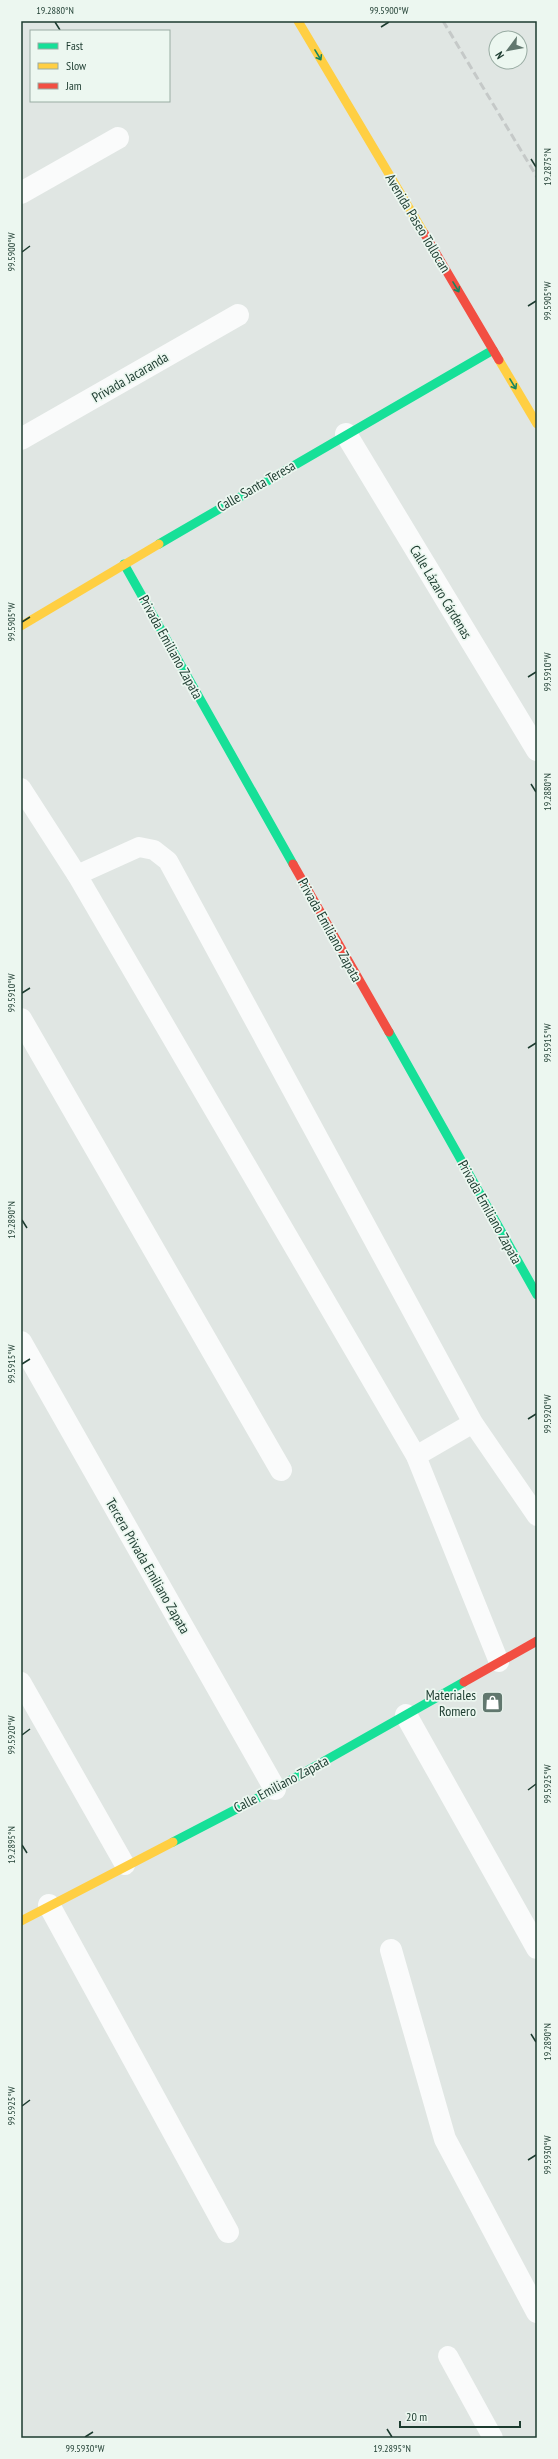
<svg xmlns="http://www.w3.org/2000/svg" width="558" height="2459" viewBox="0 0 558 2459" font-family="'PT Sans Narrow',sans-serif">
	<rect width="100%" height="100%" fill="#e0e6e3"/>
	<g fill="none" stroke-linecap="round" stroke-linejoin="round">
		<!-- lane -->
		<g stroke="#fafbfb" stroke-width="20">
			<polyline points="21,788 77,875 416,1456 499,1662"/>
			<polyline points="77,875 139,847 154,850 168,861 473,1423 537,1516"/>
			<polyline points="416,1456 473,1423"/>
			<polyline points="21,1682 125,1865"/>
			<polyline points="448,2356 493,2438"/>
		</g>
		<!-- street -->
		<g stroke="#fafbfb" stroke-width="22">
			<polyline points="21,193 118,138"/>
			<polyline points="346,434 537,750"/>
			<polyline points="21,439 238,315"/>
			<polyline points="21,1019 281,1470"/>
			<polyline points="21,1342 275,1789"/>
			<polyline points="406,1715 537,1948"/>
			<polyline points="49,1905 228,2232"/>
			<polyline points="391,1950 445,2139 537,2312"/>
		</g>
		<!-- fast -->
		<g stroke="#16e098" stroke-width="9">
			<polyline points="159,544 493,350"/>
			<polyline points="124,564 293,864"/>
			<polyline points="389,1032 537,1295"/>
			<polyline points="173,1842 275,1789 464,1682"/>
		</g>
		<!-- slow -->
		<g stroke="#ffcf43" stroke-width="9">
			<polyline points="298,21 424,233"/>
			<polyline points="499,360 537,424"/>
			<polyline points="21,626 159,544"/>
			<polyline points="21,1921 173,1842"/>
		</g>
		<!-- jam -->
		<g stroke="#f24e42" stroke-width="9">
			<polyline points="424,233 499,360"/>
			<polyline points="293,864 389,1032"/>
			<polyline points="464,1682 537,1641"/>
		</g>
		<!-- rail -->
		<polyline stroke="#c5c9c8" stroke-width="3" stroke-dasharray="8 4" stroke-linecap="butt" points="443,21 537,177"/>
	</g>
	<!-- one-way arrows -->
	<defs><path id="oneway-shaft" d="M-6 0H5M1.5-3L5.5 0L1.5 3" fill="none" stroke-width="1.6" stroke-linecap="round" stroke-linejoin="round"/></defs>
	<g stroke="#19855e">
		<use href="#oneway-shaft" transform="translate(318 55) rotate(59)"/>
		<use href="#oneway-shaft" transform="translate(456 287) rotate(59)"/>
		<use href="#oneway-shaft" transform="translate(513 384) rotate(59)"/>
	</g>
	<!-- ticks -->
	<path fill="none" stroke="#1c3b2f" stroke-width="1.5" d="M 55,22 L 60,30M 381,27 L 389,22M 531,159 L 536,167M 22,252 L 30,246M 528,306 L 536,301M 22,622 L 30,617M 528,677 L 536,672M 531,784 L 536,792M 22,993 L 30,988M 528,1048 L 536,1043M 22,1220 L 27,1228M 22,1364 L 30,1359M 528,1419 L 536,1414M 22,1735 L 30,1729M 528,1790 L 536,1784M 22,1845 L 27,1853M 531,2034 L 536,2042M 22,2106 L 30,2100M 528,2160 L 536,2155M 387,2429 L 392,2437M 85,2437 L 93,2432"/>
	<!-- icons -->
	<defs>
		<symbol id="shop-square" viewBox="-11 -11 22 22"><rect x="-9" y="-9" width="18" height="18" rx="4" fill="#61776e" stroke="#ecf7f0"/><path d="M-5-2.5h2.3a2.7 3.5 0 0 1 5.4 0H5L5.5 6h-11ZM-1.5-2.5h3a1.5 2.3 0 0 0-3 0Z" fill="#fff"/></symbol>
	</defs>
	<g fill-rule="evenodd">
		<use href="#shop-square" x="480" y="1690" width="25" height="25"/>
	</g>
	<g text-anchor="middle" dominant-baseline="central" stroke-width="3.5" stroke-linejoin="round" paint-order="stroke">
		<!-- street labels -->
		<g font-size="14" fill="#1c3b2f" stroke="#ecf7f0">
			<text transform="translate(418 223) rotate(59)">Avenida Paseo Tollocan</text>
			<text transform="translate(130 377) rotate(-30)">Privada Jacaranda</text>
			<text transform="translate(256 486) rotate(-30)">Calle Santa Teresa</text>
			<text transform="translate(441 592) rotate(59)">Calle Lázaro Cárdenas</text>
			<text transform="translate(171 647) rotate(61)">Privada Emiliano Zapata</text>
			<text transform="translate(330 930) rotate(61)">Privada Emiliano Zapata</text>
			<text transform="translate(490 1212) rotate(61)">Privada Emiliano Zapata</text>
			<text transform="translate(148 1566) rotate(60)">Tercera Privada Emiliano Zapata</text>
			<text transform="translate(281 1784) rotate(-28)">Calle Emiliano Zapata</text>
		</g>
		<!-- poi labels -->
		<g font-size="14" fill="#1c3b2f" stroke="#ecf7f0" text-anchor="end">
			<text x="476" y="1695">Materiales<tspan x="476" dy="16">Romero</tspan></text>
		</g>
	</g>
	<!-- border -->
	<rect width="558" height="2459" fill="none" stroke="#ecf7f0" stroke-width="44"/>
	<!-- legend -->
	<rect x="30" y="30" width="140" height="72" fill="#ecf7f0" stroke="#99aca3"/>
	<rect x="38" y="43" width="20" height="6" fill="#16e098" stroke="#99aca3"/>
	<text x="66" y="50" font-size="12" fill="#1c3b2f">Fast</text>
	<rect x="38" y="63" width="20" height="6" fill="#ffcf43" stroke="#99aca3"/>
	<text x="66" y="70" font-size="12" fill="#1c3b2f">Slow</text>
	<rect x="38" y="83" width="20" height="6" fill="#f24e42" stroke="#99aca3"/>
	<text x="66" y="90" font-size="12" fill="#1c3b2f">Jam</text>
	<!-- north arrow -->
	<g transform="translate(508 50) rotate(238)"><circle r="19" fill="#ecf7f0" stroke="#99aca3"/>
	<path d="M0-3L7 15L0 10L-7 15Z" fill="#61776e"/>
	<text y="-6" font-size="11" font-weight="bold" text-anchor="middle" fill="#1c3b2f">N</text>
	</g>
	<!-- scale -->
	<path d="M400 2421v6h120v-6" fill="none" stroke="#1c3b2f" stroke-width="2"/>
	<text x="406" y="2421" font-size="12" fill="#1c3b2f" stroke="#ecf7f0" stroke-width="3" paint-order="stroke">20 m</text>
	<rect x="22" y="22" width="514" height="2415" fill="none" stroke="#1c3b2f" stroke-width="1.5"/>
	<g font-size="10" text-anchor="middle" fill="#1c3b2f">
		<text x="55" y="14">19.2880°N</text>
		<text x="389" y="14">99.5900°W</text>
		<text transform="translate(547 167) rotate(-90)" y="4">19.2875°N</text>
		<text transform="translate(11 252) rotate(-90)" y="4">99.5900°W</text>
		<text transform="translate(547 301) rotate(-90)" y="4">99.5905°W</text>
		<text transform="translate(11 622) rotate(-90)" y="4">99.5905°W</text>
		<text transform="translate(547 672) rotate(-90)" y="4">99.5910°W</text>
		<text transform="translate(547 792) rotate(-90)" y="4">19.2880°N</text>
		<text transform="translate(11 993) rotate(-90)" y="4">99.5910°W</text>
		<text transform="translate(547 1043) rotate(-90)" y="4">99.5915°W</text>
		<text transform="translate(11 1220) rotate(-90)" y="4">19.2890°N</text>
		<text transform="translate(11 1364) rotate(-90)" y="4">99.5915°W</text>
		<text transform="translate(547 1414) rotate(-90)" y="4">99.5920°W</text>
		<text transform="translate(11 1735) rotate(-90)" y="4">99.5920°W</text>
		<text transform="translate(547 1784) rotate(-90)" y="4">99.5925°W</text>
		<text transform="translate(11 1845) rotate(-90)" y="4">19.2895°N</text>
		<text transform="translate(547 2042) rotate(-90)" y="4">19.2890°N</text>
		<text transform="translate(11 2106) rotate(-90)" y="4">99.5925°W</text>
		<text transform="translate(547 2155) rotate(-90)" y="4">99.5930°W</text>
		<text x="85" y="2452">99.5930°W</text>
		<text x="392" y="2452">19.2895°N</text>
	</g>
</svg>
